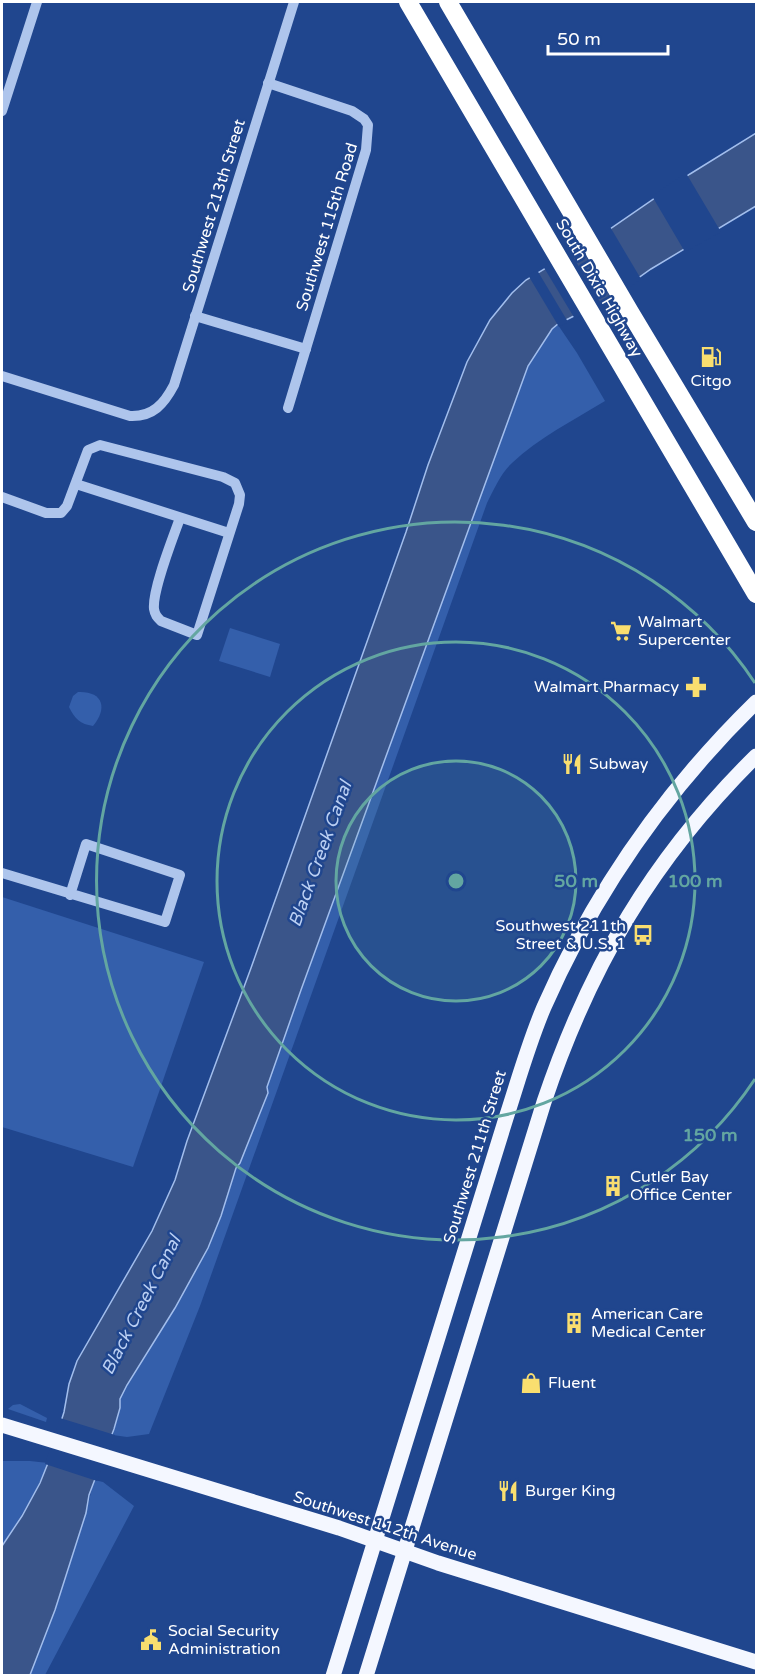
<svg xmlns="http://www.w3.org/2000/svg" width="758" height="1677" viewBox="0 0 758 1677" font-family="'Varela Round',sans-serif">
	<rect width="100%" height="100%" fill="#20468e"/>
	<!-- green -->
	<g fill="#345fab">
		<path d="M 558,325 L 577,353 L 605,401 C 574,420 538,438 512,463 C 501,473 494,489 487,503 L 200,1306 L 149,1434 L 127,1437 L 113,1435 L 120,1408 L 120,1399 L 127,1385 L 175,1308 L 208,1248 L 221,1216 L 236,1168 L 240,1163 L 268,1093 L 267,1087 L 301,990 L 515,397 L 528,366 L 552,329 Z"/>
		<polygon points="230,628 280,644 270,677 219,661"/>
		<path d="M 78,692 C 103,691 108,708 93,726 C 80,724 75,719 69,707 L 73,696 Z"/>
		<polygon points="2,897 204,962 133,1167 2,1127"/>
		<polygon points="20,1404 47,1418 46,1422 8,1409 13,1405"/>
		<path d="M 2,1461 L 30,1461 L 48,1463 C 36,1494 19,1519 2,1546 Z"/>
		<polygon points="94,1480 103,1482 134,1506 45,1675 29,1676 55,1610 86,1513"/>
	</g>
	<!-- water -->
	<polygon fill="#3a558a" stroke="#a2beed" stroke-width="1.5" points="756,133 756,206 651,269 610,298 558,324 552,329 528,366 301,990 267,1087 268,1093 240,1163 236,1168 221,1216 208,1248 175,1308 127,1385 120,1399 120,1408 114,1429 89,1495 86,1513 55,1610 30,1675 2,1675 2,1546 22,1516 40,1483 48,1463 64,1412 69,1384 77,1361 152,1231 175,1180 187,1141 251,968 406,532 428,465 467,362 490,320 512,293 526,280 604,233 690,174"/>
	<!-- pier -->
	<g fill="#20468e">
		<polygon points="686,173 721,232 685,252 652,196"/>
		<polygon points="609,225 641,279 612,300 579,245"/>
		<polygon points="569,250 602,305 575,319 543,266"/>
		<polygon points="537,270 568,322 559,327 528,275"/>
		<polygon points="60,1418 115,1435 97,1481 45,1464"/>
	</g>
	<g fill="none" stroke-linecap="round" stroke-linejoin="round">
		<!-- minor -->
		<g stroke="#aec5ec" stroke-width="10">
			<polyline points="268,83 352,111 364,119 368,125 366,150 288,408"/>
			<polyline points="2,111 37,2"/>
			<polyline points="195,316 306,349"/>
			<path d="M 2,376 L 130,416 C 153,417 164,404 174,385 L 294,2"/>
			<polyline points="76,484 229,533"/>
			<path d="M 2,497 L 46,513 L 61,513 L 67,506 L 88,450 L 100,445 L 223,477 L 235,483 L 240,495 L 239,504 L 197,635 L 161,621 C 157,617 155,615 154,609 C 152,590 173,538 180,518"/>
			<polyline points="2,873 165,922 180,875 86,844 70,895"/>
		</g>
		<!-- major -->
		<g stroke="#f4f7ff" stroke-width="15">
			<polyline points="2,1425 339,1528 438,1563 756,1662"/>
			<path d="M 333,1676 L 507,1115 C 519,1078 529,1042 544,1007 C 594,893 667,789 756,702"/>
			<path d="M 366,1676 L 544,1102 C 590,965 653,858 756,756"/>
		</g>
		<!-- highway -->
		<g stroke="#fff" stroke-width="18">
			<polyline points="408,2 756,594"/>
			<polyline points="448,2 630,312 756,522"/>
		</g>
	</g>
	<!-- distance rings -->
	<circle cx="456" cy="881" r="120" fill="#63a6a1" fill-opacity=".12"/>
	<g fill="none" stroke="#63a6a1" stroke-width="3">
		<circle cx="456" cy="881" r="120"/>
		<circle cx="456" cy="881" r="239"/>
		<path d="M755 1079A359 359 0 1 1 755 683"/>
	</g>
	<!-- icons -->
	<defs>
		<symbol id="fuel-bare" viewBox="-9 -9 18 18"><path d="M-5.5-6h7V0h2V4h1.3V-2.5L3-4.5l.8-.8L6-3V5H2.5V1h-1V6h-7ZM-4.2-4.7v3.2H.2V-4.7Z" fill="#f9de6f" stroke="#20468e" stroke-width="2.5" paint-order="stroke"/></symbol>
		<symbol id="supermarket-bare" viewBox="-9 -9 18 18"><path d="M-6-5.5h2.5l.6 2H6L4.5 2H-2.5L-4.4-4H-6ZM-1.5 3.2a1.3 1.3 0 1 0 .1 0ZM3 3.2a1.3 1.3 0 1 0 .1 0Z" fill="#f9de6f" stroke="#20468e" stroke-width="2.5" paint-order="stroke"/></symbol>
		<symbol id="pharmacy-bare" viewBox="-9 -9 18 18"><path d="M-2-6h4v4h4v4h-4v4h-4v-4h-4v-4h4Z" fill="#f9de6f" stroke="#20468e" stroke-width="2.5" paint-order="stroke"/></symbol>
		<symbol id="restaurant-bare" viewBox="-9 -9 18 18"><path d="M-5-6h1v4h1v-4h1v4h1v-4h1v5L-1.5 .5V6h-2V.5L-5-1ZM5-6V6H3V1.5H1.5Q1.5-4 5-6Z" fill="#f9de6f" stroke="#20468e" stroke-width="2.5" paint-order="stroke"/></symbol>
		<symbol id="bus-bare" viewBox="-9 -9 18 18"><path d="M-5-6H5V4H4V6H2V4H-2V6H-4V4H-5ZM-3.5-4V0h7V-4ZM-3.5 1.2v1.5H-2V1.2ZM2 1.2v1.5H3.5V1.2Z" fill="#f9de6f" stroke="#20468e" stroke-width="2.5" paint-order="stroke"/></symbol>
		<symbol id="building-bare" viewBox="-9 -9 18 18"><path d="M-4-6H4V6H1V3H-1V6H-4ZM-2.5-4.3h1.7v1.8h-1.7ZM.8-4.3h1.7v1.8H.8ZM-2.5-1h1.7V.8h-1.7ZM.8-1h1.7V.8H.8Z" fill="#f9de6f" stroke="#20468e" stroke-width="2.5" paint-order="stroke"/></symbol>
		<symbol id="shop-bare" viewBox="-9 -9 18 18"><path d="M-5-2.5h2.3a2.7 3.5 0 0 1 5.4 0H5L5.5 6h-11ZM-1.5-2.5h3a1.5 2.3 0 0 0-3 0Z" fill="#f9de6f" stroke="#20468e" stroke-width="2.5" paint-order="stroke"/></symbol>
		<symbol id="civic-bare" viewBox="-9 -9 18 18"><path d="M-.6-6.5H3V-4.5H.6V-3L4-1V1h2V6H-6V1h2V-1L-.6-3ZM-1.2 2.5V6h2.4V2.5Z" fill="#f9de6f" stroke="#20468e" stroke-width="2.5" paint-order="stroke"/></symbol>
	</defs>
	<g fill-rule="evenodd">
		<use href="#fuel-bare" x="696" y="342" width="30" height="30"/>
		<use href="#supermarket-bare" x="606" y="616" width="30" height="30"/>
		<use href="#pharmacy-bare" x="681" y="672" width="30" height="30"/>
		<use href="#restaurant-bare" x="557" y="749" width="30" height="30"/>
		<use href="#bus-bare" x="628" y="920" width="30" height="30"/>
		<use href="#building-bare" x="598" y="1171" width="30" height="30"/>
		<use href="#building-bare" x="559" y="1308" width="30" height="30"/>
		<use href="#shop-bare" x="516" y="1368" width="30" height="30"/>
		<use href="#restaurant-bare" x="493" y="1476" width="30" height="30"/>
		<use href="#civic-bare" x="136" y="1625" width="30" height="30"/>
	</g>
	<g text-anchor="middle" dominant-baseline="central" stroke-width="5" stroke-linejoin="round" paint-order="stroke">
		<!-- street labels -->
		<g font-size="16" fill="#fff" stroke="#20468e">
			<text transform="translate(214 206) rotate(-73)">Southwest 213th Street</text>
			<text transform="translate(327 227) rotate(-73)">Southwest 115th Road</text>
			<text transform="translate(599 288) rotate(60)">South Dixie Highway</text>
			<text transform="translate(475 1157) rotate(-73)">Southwest 211th Street</text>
			<text transform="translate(385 1526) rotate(18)">Southwest 112th Avenue</text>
		</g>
		<!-- poi labels -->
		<g font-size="16" fill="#fff" stroke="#20468e" text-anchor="start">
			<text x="711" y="381" text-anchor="middle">Citgo</text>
			<text x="638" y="622">Walmart<tspan x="638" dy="18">Supercenter</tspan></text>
			<text x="679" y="687" text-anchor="end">Walmart Pharmacy</text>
			<text x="589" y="764">Subway</text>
			<text x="626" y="926" text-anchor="end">Southwest 211th<tspan x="626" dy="18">Street &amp; U.S. 1</tspan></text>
			<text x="630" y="1177">Cutler Bay<tspan x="630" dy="18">Office Center</tspan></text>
			<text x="591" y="1314">American Care<tspan x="591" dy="18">Medical Center</tspan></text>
			<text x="548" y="1383">Fluent</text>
			<text x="525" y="1491">Burger King</text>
			<text x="168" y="1631">Social Security<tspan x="168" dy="18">Administration</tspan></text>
		</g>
		<!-- water labels -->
		<g font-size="18" font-style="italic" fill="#bacff3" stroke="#20468e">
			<text transform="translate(320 854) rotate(-70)">Black Creek Canal</text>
			<text transform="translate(141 1305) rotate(-63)">Black Creek Canal</text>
		</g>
	</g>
	<circle cx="456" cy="881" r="9" fill="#63a6a1" stroke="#20468e" stroke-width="3"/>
	<g font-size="18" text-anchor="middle" font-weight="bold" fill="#63a6a1" stroke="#20468e" stroke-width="5" stroke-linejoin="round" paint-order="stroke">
		<text x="576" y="887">50 m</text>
		<text x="695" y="887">100 m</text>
		<text x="710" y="1141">150 m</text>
	</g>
	<!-- border -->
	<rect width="758" height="1677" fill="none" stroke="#ffffff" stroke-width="6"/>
	<!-- scale -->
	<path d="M548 45v9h120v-9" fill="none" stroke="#ffffff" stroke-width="3"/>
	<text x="557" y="45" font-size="18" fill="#ffffff" stroke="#20468e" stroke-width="4.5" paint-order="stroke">50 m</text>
</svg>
